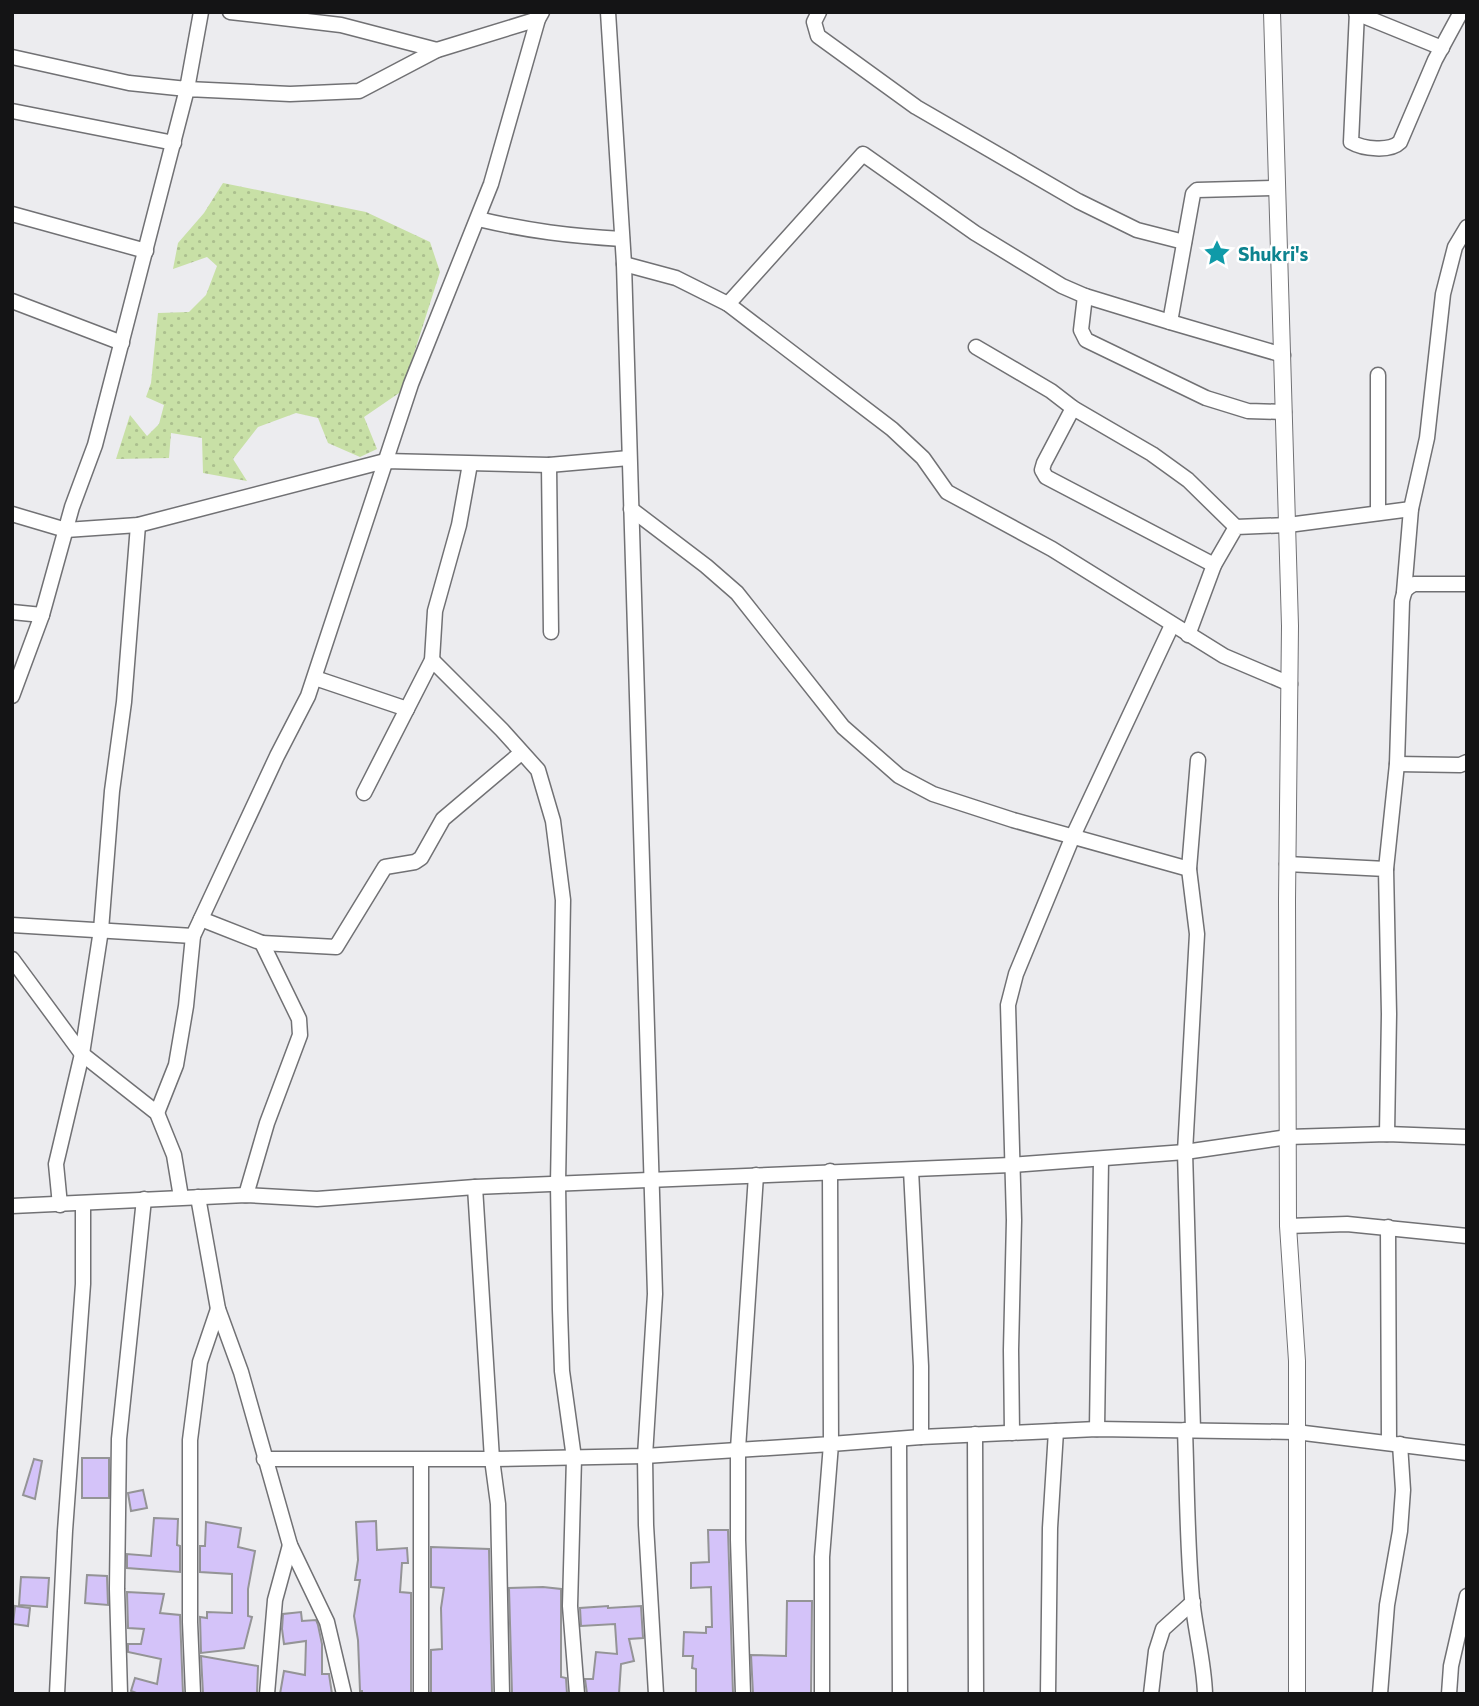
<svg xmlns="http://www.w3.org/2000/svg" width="1479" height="1706" viewBox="0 0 1479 1706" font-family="Commissioner,sans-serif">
	<defs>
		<pattern id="grass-dots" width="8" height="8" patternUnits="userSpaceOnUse" patternTransform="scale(1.75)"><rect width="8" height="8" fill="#c8e0a6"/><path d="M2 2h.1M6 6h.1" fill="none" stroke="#abbf8e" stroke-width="1.8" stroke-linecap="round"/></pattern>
	</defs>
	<rect width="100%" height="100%" fill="#ececef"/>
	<!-- grass -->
	<polygon fill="url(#grass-dots)" points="223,183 366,212 430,242 440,272 402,391 364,417 377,449 360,457 328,443 318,418 296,413 258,427 233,459 247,481 203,473 202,438 171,433 169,458 116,459 130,415 147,436 159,424 164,405 146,397 151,383 158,313 189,312 206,295 217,266 207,257 173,269 178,243 204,213"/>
	<!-- building -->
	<g fill="#d4c3f9" stroke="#949496" stroke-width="2">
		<rect x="82" y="1458" width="27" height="40"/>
		<polygon points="34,1459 42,1461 35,1499 23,1495"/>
		<polygon points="143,1490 147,1508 131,1511 128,1493"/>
		<polygon points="154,1518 178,1519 177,1545 180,1546 180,1572 127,1568 127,1554 151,1556"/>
		<polygon points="376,1521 377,1550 407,1548 408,1563 402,1563 400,1592 411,1593 411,1694 362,1694 362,1691 360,1691 358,1640 354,1616 360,1580 355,1580 358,1560 356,1522"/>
		<polygon points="206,1522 241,1528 238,1547 255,1551 248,1589 248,1616 252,1617 244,1648 201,1653 200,1617 207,1618 207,1612 232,1613 232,1574 200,1572 200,1546 205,1546"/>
		<polygon points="708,1530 728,1530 733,1694 696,1694 696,1669 692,1668 693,1656 683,1656 684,1632 706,1633 706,1627 712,1627 711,1587 691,1588 691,1563 709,1562"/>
		<polygon points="431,1547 489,1549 492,1694 431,1694 431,1650 442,1649 441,1608 444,1588 431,1587"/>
		<polygon points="87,1575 107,1576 108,1605 85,1603"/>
		<polygon points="21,1577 49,1578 47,1607 19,1605"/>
		<polygon points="543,1587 561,1589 561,1677 566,1678 567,1694 512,1694 509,1588"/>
		<polygon points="127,1592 164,1594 160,1613 180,1615 183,1694 139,1694 131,1691 135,1678 157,1684 161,1659 128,1652 128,1644 141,1644 144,1629 128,1628"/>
		<polygon points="787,1601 812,1601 811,1694 753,1694 751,1655 786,1656"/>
		<polygon points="15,1606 30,1608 28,1626 13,1624"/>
		<polygon points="608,1606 608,1608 641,1606 643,1638 629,1639 634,1661 621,1664 619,1694 587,1694 585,1679 593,1679 596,1652 617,1654 615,1624 581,1626 580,1608"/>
		<polygon points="301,1612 302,1621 316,1620 318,1625 322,1644 322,1674 329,1674 332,1694 280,1694 284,1671 305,1675 306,1641 284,1644 282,1629 283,1614"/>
		<polygon points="201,1656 258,1666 257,1694 203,1694"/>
	</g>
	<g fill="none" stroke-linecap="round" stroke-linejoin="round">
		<defs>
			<g id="minor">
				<polyline points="230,12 341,25 437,50"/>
				<polyline points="608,12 624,264 655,1294 645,1456 646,1525 656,1694"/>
				<polyline points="819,12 814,22 818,36 916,107 1078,201 1137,230 1184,242"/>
				<path d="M 1357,12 L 1351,142 C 1363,149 1390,152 1400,142 L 1435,60 L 1461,12"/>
				<polyline points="1356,13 1442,48"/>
				<polyline points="12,57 129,83 187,89 201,12"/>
				<polyline points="12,111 174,143"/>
				<polyline points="12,214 146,251"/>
				<path d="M 478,219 C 529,231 570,236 622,239"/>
				<polyline points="624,264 676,278 728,304 892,429 923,458 947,492 1052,549 1224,656 1290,684"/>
				<polyline points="1085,296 1081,330 1086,340 1206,398 1248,411 1284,412"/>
				<polyline points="12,301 122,343"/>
				<polyline points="728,304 863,154 975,233 1062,286 1085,296 1170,322 1283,355"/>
				<polyline points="1170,322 1193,194 1197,190 1276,188"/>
				<polyline points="976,347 1051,391 1073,408 1152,454 1188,480 1236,527"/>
				<polyline points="1378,375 1378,513"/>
				<polyline points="1073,408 1044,463 1042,470 1046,477 1214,565"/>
				<polyline points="549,465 551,632"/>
				<polyline points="631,509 706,566 737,593 843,727 899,776 933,794 1013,820 1189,869"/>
				<polyline points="12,514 66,530 138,525 385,461 549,465 629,458"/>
				<polyline points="1404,592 1411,509 1427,438 1443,294 1455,247 1467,227"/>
				<polyline points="12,612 42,615"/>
				<polyline points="1188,635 1214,565 1236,527 1288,525 1411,509"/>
				<polyline points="432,660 502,730 538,770 553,821 563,900 558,1184 560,1310 562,1371 574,1458 570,1606 577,1694"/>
				<polyline points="315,678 407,709"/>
				<polyline points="12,696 42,615 72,507 95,445 187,89 290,94 359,91 437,50 538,19"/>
				<polyline points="1397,764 1460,765 1467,762"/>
				<polyline points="364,793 432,660 435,611 459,525 470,464"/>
				<polyline points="1287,864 1386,869 1389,1014 1387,1134"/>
				<path d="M 1386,869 L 1397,764 L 1402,601 C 1404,592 1405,588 1414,584 L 1467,584"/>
				<polyline points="201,919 262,943 299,1019 300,1035 267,1123 246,1195"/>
				<polyline points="12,925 193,936"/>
				<polyline points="262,943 336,947 385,867 415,862 421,858 443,819 521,753"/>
				<polyline points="12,959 82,1054 157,1113 174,1155 181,1197"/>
				<polyline points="157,1113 176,1065 186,1006 193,936 277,756 308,696 411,384 491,184 538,19 542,12"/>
				<polyline points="911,1170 921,1366 921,1437"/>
				<polyline points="475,1187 492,1459 498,1504 502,1694"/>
				<polyline points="198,1197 218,1309 241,1372 290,1545 327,1622 344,1694"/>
				<polyline points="60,1205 56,1164 82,1054 101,930 112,791 124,702 138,525"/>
				<polyline points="12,1206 246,1195 317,1199 475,1187 1011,1165 1185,1152 1288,1137 1387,1134 1467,1137"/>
				<polyline points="1288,1226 1347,1224 1467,1236"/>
				<polyline points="1388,1227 1389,1442"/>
				<polyline points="1097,1429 1101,1160"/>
				<path d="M 1185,1430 C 1187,1486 1187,1542 1192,1598 C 1195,1630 1204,1661 1205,1694"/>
				<polyline points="1193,1430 1185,1152 1197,934 1189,869 1198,760"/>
				<polyline points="1012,1433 1011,1350 1014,1220 1008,1005 1016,974 1073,836 1172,625"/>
				<polyline points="975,1434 976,1694"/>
				<polyline points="899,1439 900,1694"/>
				<polyline points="264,1459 492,1459 645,1456 831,1444 830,1171"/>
				<polyline points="421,1460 421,1694"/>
				<polyline points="57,1694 65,1531 83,1284 83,1204"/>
				<polyline points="120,1694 117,1589 119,1439 144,1199"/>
				<polyline points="193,1694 190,1622 190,1440 200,1362 218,1309"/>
				<polyline points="267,1694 275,1600 290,1545"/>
				<polyline points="743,1694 738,1540 738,1449 756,1175"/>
				<polyline points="822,1694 822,1557 831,1444 921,1437 1097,1429 1296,1432 1467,1453"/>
				<polyline points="1048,1694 1050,1528 1056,1431"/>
				<polyline points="1151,1694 1156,1651 1163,1629 1193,1602"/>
				<polyline points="1380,1694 1387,1605 1400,1531 1403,1490 1400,1444"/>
				<polyline points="1449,1694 1451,1666 1467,1596"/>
			</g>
			<polyline id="tertiary" points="1272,12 1290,626 1287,900 1288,1226 1297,1361 1297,1694"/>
		</defs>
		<!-- minor casing -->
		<use href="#minor" stroke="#717174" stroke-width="17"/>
		<!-- tertiary casing -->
		<use href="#tertiary" stroke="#717174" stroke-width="18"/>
		<!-- minor -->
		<use href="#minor" stroke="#fff" stroke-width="14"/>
		<!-- tertiary -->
		<use href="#tertiary" stroke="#fff" stroke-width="16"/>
	</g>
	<!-- icons -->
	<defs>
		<symbol id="sight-bare" viewBox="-9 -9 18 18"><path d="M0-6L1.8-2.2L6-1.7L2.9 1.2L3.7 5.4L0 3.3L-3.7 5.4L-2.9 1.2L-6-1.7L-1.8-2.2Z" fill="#0f9aa8" stroke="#fff" stroke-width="2.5" paint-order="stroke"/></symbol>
	</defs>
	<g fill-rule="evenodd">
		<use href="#sight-bare" x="1198" y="234" width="38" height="38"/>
	</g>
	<g text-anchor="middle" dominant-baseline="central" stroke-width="5" stroke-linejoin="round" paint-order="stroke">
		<!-- culture labels -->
		<g font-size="19" font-weight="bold" fill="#0d838f" stroke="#fff" text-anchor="start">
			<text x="1238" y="253">Shukri's</text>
		</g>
	</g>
	<!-- border -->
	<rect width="1479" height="1706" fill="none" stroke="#141415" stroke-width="28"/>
</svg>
